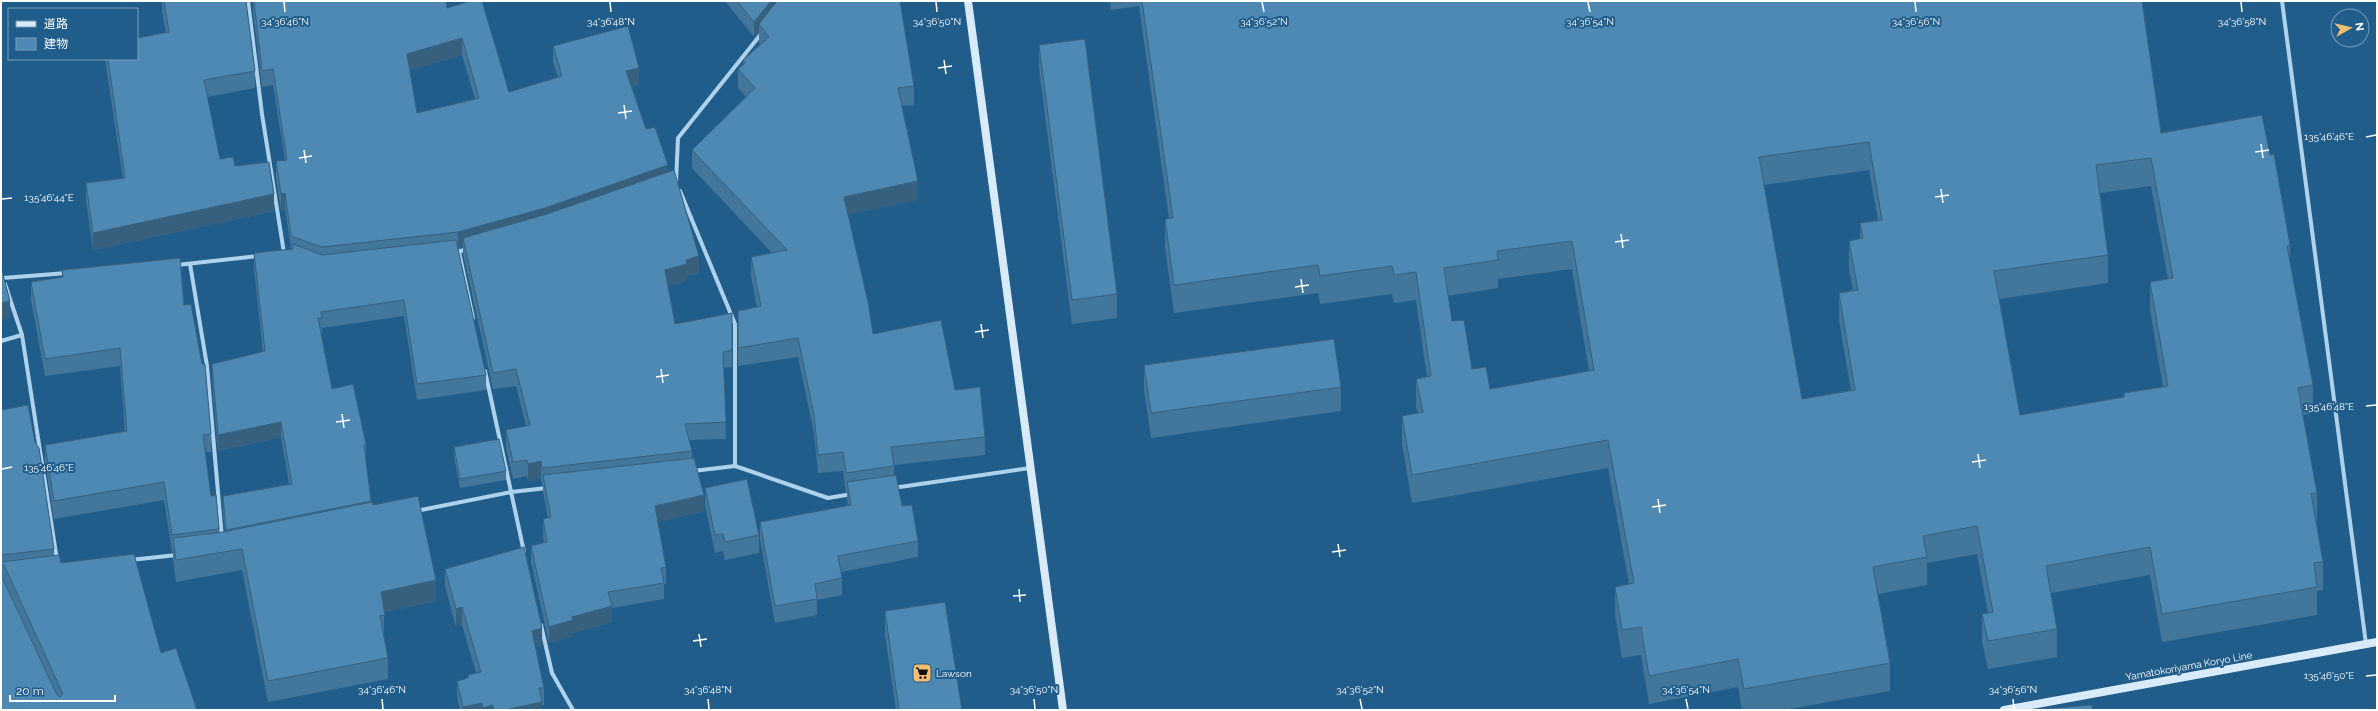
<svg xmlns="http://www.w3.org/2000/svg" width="2378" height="711" viewBox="0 0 2378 711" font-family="Raleway,'Noto Sans JP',sans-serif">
	<rect width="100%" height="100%" fill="#215d8a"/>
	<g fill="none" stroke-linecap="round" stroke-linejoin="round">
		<!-- street -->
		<g stroke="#aed2eb" stroke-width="4">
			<polyline points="248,1 262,114 284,253"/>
			<polyline points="2282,1 2366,644"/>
			<polyline points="676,182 678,138 761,34"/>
			<polyline points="680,191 735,324 735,466"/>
			<polyline points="459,252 473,318"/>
			<polyline points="453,253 468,249"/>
			<polyline points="190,264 207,366 222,538"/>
			<polyline points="177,265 258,256"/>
			<polyline points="3,278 67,273"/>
			<polyline points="5,284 22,335 57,560"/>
			<polyline points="1,341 22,335"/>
			<polyline points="485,371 524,552"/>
			<polyline points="693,471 735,466 828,498 852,494"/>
			<polyline points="893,488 1030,468"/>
			<polyline points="416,511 511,492 547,488"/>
			<polyline points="130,560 177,555"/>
			<polyline points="541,625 552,673 573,710"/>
		</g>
		<!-- secondary -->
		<g stroke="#d9ebf8" stroke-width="8">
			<polyline points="968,1 1063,710"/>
			<polyline points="2004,710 2377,642"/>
		</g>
	</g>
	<!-- wall -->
	<g fill="#43769b" fill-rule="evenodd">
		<polygon points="162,1 246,1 255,71 255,88 207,97 220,159 235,166 274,211 93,250 86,200 86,183 123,179 105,59 137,59 166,33 162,11"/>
		<path d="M 253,1 L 446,1 L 447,8 L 509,92 L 558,77 L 553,62 L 553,46 L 639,84 L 632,86 L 646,129 L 668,172 L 699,273 L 687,276 L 687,281 L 668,286 L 675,324 L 732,313 L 732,367 L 724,368 L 726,439 L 689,440 L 692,451 L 692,458 L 704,511 L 658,522 L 666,567 L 666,584 L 664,584 L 664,599 L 612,608 L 612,622 L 573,633 L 573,636 L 549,643 L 531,562 L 531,546 L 544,542 L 543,536 L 543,519 L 548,518 L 543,492 L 543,485 L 542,485 L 541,478 L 528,481 L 527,476 L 513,479 L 506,447 L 506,430 L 526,426 L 516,386 L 493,389 L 463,254 L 463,247 L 458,249 L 486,375 L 486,390 L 417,400 L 404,316 L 322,328 L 322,333 L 321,334 L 332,389 L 366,444 L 366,460 L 371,502 L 436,601 L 384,612 L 384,636 L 388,658 L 388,679 L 268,702 L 242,570 L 176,582 L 173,559 L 173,552 L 172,552 L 164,500 L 54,519 L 45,463 L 45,445 L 125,431 L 120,366 L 45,376 L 31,300 L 31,282 L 62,277 L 62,270 L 184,305 L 211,434 L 211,452 L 205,452 L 211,496 L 219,529 L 219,533 L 225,532 L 223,511 L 223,496 L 289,484 L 281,437 L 218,451 L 212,380 L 212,364 L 263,352 L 254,269 L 254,253 L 291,249 L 285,209 L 281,210 L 276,178 L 276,161 L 285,160 L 273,85 L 262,87 L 253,11 ZM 462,55 L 475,99 L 417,113 L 410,70 Z"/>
		<polygon points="725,1 773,1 773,6 914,86 914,105 902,106 918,200 848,214 873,334 955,390 985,437 985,455 894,465 894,475 902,506 918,541 918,557 841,572 842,578 842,595 817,600 817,615 775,623 760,539 760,522 848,506 847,499 847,492 846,492 843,471 818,473 814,433 798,357 738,366 738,311 757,307 751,275 751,257 772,253 692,168 692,150 746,97 738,88 738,69 743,65 743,60 761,45 759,42 759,31 754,37"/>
		<path d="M 1110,1 L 2142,1 L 2161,133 L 2270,155 L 2290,245 L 2290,263 L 2313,385 L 2313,413 L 2303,415 L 2317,493 L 2317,521 L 2316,521 L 2323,562 L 2323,590 L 2317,591 L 2317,615 L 2162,642 L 2150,575 L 2051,593 L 2057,629 L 2057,657 L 1988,669 L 1982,642 L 1982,614 L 1988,613 L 1977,554 L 1927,563 L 1927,585 L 1878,594 L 1890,663 L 1890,691 L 1783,710 L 1742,710 L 1738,687 L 1649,704 L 1641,655 L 1622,658 L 1615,615 L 1615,587 L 1629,584 L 1608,468 L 1412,503 L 1402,444 L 1402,416 L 1418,413 L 1416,407 L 1416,379 L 1427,377 L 1416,300 L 1394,303 L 1392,294 L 1320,304 L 1318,293 L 1174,313 L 1165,247 L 1165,219 L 1169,218 L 1139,6 L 1111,10 ZM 1869,170 L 1878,220 L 1860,223 L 1860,239 L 1849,241 L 1849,269 L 1853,290 L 1839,293 L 1839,321 L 1851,390 L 1802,399 L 1764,185 ZM 2151,186 L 2168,279 L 2150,282 L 2150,310 L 2163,387 L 2124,393 L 2124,397 L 2020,415 L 1999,299 L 2108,283 L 2108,255 L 2100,193 ZM 1572,269 L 1589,371 L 1490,389 L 1472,369 L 1452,321 L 1448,296 L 1498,288 L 1498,279 Z"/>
		<polygon points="1039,45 1117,294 1117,318 1072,324 1039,69"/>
		<polygon points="1144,365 1341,387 1341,411 1151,438 1144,390"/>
		<polygon points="1,410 54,549 54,556 61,563 161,653 197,710 1,710"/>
		<polygon points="454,447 506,471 506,480 460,488 454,457"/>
		<polygon points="705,488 759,535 759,553 725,560 723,551 715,553 705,505"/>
		<polygon points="445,569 542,645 536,647 544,688 544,705 542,705 542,710 460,710 457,698 457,681 468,678 468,675 476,673 462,625 456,627 445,586"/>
		<polygon points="885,611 962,710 896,710 885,635"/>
	</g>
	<!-- shaded-wall -->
	<g fill="#37607e">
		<polygon points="771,1 773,1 773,13 759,24 759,31 754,37 754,22"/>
		<polygon points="462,38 462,55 407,71 407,54"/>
		<polygon points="639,68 639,84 626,87 626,71"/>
		<polygon points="668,165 668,181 463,238 463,247 458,249 458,232"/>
		<polygon points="918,181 918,200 844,215 844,197"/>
		<polygon points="285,193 285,209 281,210 281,194"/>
		<polygon points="274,194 274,211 93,250 93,233"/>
		<polygon points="699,256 699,273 687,276 687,281 665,287 665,270 686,260"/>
		<polygon points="10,301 10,318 1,320 1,303"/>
		<polygon points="281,422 281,437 218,451 218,435"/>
		<polygon points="541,461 541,478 528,481 528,464"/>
		<polygon points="704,495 704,511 655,523 655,506"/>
		<polygon points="436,580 436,601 381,613 381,592"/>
		<polygon points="612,606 612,622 573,633 573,636 549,643 549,627 572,617"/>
		<polygon points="462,607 462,625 456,627 456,609"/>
		<polygon points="542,628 542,645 532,648 532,631"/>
		<polygon points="542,702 542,710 505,710"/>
		<polygon points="482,703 482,710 463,710 463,707"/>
		<polygon points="493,705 493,710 483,710 483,708"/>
	</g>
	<!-- building -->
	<g fill="#4e89b4" stroke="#37607e" fill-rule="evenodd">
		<polygon points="164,1 246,1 255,71 204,80 220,159 233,157 235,166 269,162 274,194 93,233 86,183 125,178 108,59 137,59 137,38 169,32"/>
		<path d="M 254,1 L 446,1 L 447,8 L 470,1 L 482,1 L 509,92 L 562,76 L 553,46 L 628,26 L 639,68 L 626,71 L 646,129 L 655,127 L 668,165 L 545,208 L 458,232 L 322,247 L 291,236 L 285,193 L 281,194 L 276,161 L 287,160 L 273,69 L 262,71 ZM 462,38 L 479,98 L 417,113 L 407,54 Z"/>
		<polygon points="737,1 771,1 754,22"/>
		<polygon points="777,1 900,1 914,86 898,88 918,181 844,197 868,302 873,334 941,320 955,390 980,387 985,437 891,447 894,466 846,473 843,452 818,455 814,415 798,338 738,348 738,311 761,306 751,257 787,250 692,150 755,88 738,69 745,63 743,60 769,37 759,24"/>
		<path d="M 1142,1 L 2142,1 L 2161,133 L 2262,115 L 2270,155 L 2274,154 L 2290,245 L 2287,246 L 2313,385 L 2298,388 L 2317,493 L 2311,493 L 2323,562 L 2314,563 L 2317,587 L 2162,614 L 2150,547 L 2046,566 L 2057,629 L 1988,641 L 1982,614 L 1993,612 L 1977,526 L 1923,536 L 1927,557 L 1873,567 L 1890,663 L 1744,689 L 1738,659 L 1649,676 L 1641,627 L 1622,630 L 1615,587 L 1634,583 L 1608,440 L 1412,475 L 1402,416 L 1423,412 L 1416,379 L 1431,376 L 1416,272 L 1394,275 L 1392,266 L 1320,276 L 1318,265 L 1174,285 L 1165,219 L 1173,218 ZM 1869,142 L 1882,220 L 1860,223 L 1863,238 L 1849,241 L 1858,290 L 1839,293 L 1855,390 L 1802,399 L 1759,157 ZM 2151,158 L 2173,278 L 2150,282 L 2168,386 L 2124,393 L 2124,397 L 2020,415 L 1994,271 L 2108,255 L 2096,165 ZM 1572,241 L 1594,370 L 1490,389 L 1486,367 L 1472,369 L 1464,320 L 1452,321 L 1444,268 L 1498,260 L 1497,251 Z"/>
		<polygon points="1085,39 1117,294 1072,300 1039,45"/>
		<polygon points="674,170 699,256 686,260 687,264 665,270 675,324 732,313 732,350 723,352 726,422 685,424 692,451 542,468 541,461 528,464 527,460 513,462 506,430 530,425 516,369 493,373 463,238 547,214"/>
		<polygon points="456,240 486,375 417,384 404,300 321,312 322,318 318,318 332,389 353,384 366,444 364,445 371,501 226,530 223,496 292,484 281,422 218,435 212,364 265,351 254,253 293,249 293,244 322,255"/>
		<polygon points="180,258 184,305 191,304 202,364 205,364 211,434 203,435 211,496 216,495 219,529 172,535 164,482 54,501 45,445 127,431 120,348 45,359 31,282 63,277 62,270"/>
		<polygon points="1,267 10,301 1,303"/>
		<polygon points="1334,339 1341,387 1151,413 1144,365"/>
		<polygon points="28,405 35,442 39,448 54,549 1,555 1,410"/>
		<polygon points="499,439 506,471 460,479 454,447"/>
		<polygon points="694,458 704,495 655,506 666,567 661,568 664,583 608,592 612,606 572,617 573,620 549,627 531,546 547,542 543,519 551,517 543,475"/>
		<polygon points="896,475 902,506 912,505 918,541 838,556 842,578 815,584 817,599 775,606 760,522 851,505 847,482"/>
		<polygon points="747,479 759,535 725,542 723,534 715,535 705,488"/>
		<polygon points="418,496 436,580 381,592 385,615 380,616 388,658 268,681 242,549 176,560 173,538 223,532 372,502 373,505"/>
		<polygon points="524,547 542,628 532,631 544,688 539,688 542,702 505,710 494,710 493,705 483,708 482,703 463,707 457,681 468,678 468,675 481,672 462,607 456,609 445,569"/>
		<polygon points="134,554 161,653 176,648 197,710 1,710 1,575 57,695 60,697 63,694 4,565 1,564 1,562 59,555 61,563"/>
		<polygon points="945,602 962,710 899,710 885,611"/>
		<polygon points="2092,705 2092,710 2040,710 2040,709"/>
	</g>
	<!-- ticks -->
	<path fill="none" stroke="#fff" stroke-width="1.5" d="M 284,2 L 285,12M 610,2 L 611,12M 936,2 L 937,12M 1262,2 L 1264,12M 1588,2 L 1590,12M 1915,2 L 1916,12M 2241,2 L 2242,12M 944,60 L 946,74M 938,68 L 952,66M 624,105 L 626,119M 618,113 L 632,111M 2366,137 L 2376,135M 2261,144 L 2263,158M 304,150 L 306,163M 2255,152 L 2269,150M 299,158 L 312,156M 1941,189 L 1943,203M 1935,197 L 1949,195M 2,199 L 12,198M 1621,234 L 1623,248M 1615,242 L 1629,240M 1301,279 L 1303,293M 1295,287 L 1309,285M 981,324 L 983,338M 975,332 L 989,330M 661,369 L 663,383M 656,377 L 669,375M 2366,406 L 2376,405M 342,414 L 344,428M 336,422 L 350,420M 1978,454 L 1980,468M 1972,462 L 1986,460M 2,469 L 12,467M 1658,499 L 1660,513M 1652,507 L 1666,505M 1338,544 L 1340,557M 1332,552 L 1346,550M 1019,589 L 1020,602M 1013,596 L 1026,595M 699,634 L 701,647M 693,641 L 707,639M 2366,676 L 2376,675M 382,699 L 383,709M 708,699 L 709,709M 1034,699 L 1035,709M 1360,699 L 1362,709M 1686,699 L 1688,709M 2013,699 L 2014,709"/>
	<!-- icons -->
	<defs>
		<symbol id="supermarket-square" viewBox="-11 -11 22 22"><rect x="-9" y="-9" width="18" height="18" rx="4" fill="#f7be6f" stroke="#215d8a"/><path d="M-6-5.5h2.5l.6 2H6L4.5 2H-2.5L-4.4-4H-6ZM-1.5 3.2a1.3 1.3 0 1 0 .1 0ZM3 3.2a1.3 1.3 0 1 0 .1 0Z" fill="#111"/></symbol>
	</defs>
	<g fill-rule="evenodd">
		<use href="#supermarket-square" x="911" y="662" width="22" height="22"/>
	</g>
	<g text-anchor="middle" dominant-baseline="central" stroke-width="4" stroke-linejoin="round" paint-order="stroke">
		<!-- street labels -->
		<g font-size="10" fill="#fff" stroke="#215d8a">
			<text transform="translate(2189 666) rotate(-10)">Yamatokoriyama Koryo Line</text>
		</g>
		<!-- poi labels -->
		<g font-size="10" fill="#fff" stroke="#215d8a" text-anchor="start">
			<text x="936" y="673">Lawson</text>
		</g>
	</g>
	<g font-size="10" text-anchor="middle" fill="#fff" stroke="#215d8a" stroke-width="4" stroke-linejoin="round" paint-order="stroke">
		<text x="285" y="25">34°36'46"N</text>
		<text x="611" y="25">34°36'48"N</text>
		<text x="937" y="25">34°36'50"N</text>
		<text x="1264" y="25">34°36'52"N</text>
		<text x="1590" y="25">34°36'54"N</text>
		<text x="1916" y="25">34°36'56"N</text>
		<text x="2242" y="25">34°36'58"N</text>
		<text x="2329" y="140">135°46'46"E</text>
		<text x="49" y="201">135°46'44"E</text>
		<text x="2329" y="410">135°46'48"E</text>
		<text x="49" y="471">135°46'46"E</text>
		<text x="2329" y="679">135°46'50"E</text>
		<text x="382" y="693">34°36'46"N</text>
		<text x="708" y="693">34°36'48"N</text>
		<text x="1034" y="693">34°36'50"N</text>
		<text x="1360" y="693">34°36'52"N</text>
		<text x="1686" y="693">34°36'54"N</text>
		<text x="2013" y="693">34°36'56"N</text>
	</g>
	<!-- border -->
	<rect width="2378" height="711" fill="none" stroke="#ffffff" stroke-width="4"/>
	<!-- legend -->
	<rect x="8" y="8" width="130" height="52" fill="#215d8a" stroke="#7a9eb9"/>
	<rect x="16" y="21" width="20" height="6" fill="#d9ebf8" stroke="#7a9eb9"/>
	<text x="44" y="28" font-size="12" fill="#ffffff">道路</text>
	<rect x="16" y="38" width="20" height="12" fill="#4e89b4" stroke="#7a9eb9"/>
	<text x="44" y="48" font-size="12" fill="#ffffff">建物</text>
	<!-- north arrow -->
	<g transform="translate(2350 28) rotate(82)"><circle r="19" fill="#215d8a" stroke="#7a9eb9"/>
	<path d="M0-3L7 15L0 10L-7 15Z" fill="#f7be6f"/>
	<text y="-6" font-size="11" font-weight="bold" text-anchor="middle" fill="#ffffff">N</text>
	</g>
	<!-- scale -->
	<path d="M10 695v6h105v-6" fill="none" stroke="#ffffff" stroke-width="2"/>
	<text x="16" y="695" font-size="12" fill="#ffffff" stroke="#215d8a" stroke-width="3" paint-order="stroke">20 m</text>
</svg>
